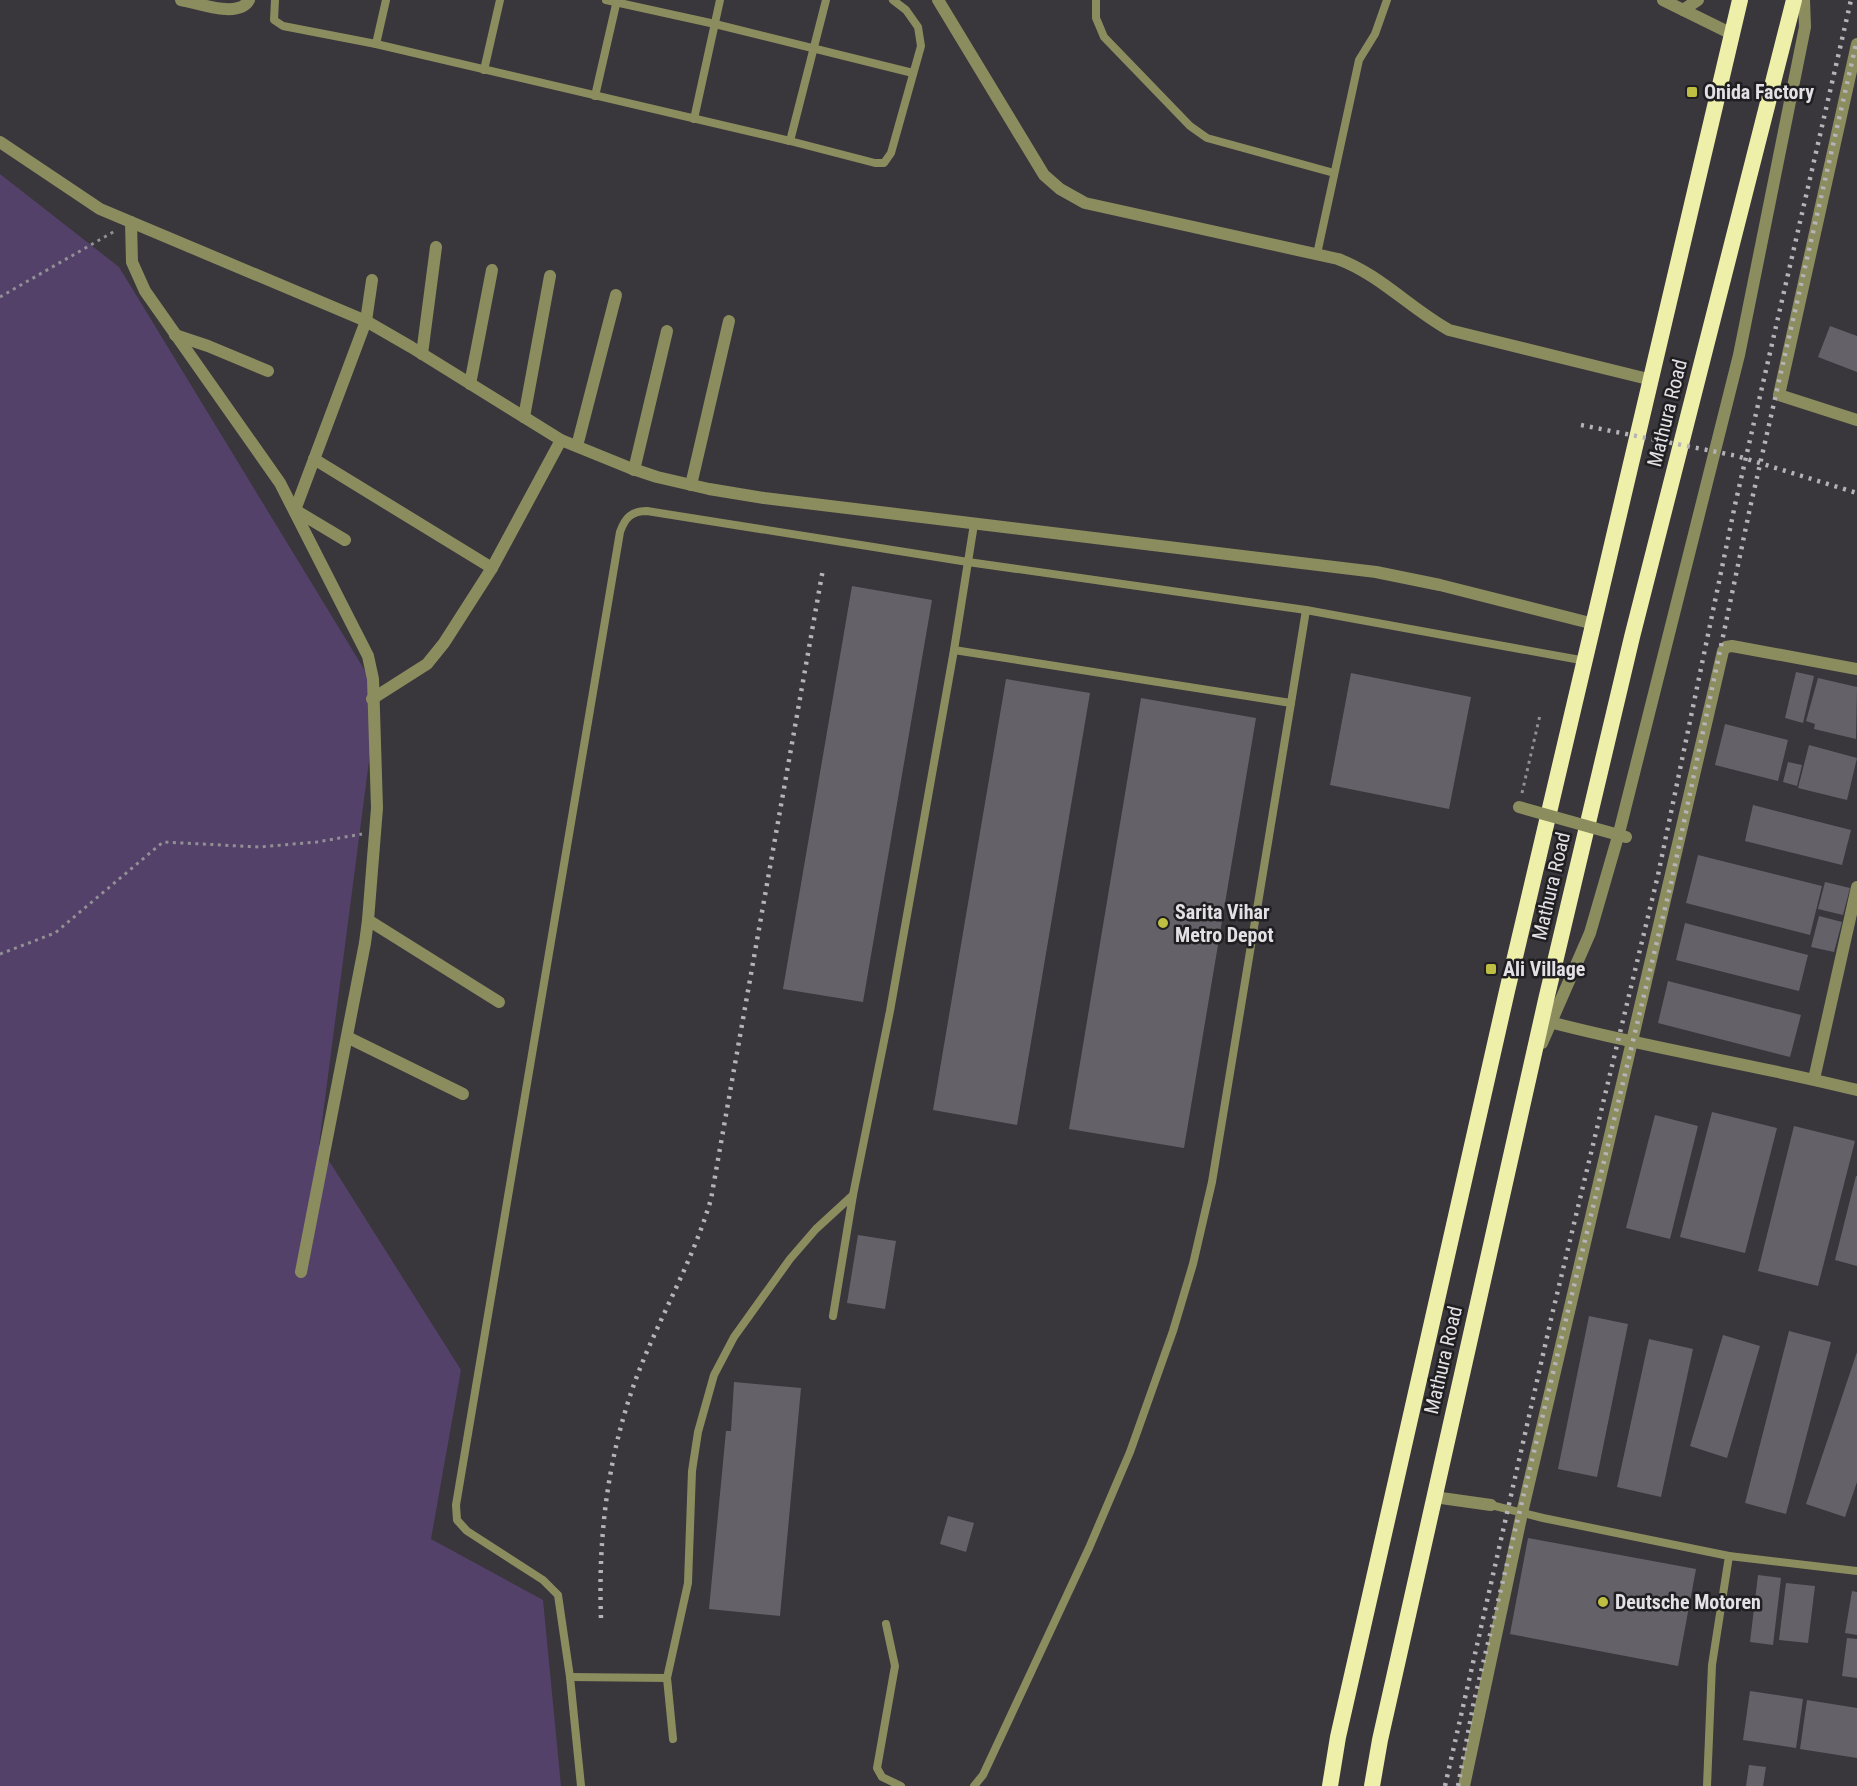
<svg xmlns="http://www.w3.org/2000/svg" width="1857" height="1786" viewBox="0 0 1857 1786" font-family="'Roboto Condensed',sans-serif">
	<rect width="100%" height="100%" fill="#39363c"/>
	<!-- green -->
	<polygon fill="#544169" points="0,174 119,267 378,692 319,1145 461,1370 431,1539 543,1600 561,1786 0,1786"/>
	<!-- building -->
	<g fill="#646268">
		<polygon points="1830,326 1857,336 1857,372 1818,357"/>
		<polygon points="852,586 932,600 863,1002 783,989"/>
		<polygon points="1796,672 1814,676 1803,723 1785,718"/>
		<polygon points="1351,673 1471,697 1449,809 1330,785"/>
		<polygon points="1818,678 1857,687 1856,739 1814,729 1815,724 1806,721"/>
		<polygon points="1006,679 1090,693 1017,1125 933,1110"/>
		<polygon points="1141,698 1256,718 1184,1148 1069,1129"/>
		<polygon points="1725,724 1788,740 1778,781 1715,765"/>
		<polygon points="1809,745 1857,758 1847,800 1798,788"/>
		<polygon points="1788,762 1802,765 1797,786 1783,782"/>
		<polygon points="1753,805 1851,830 1842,865 1745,841"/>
		<polygon points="1698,855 1822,886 1810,935 1686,903"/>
		<polygon points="1825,882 1850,888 1843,915 1818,909"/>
		<polygon points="1819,916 1842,922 1834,952 1811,947"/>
		<polygon points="1685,923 1808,955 1799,991 1676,960"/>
		<polygon points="1668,981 1801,1015 1790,1057 1658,1023"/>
		<polygon points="1712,1112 1777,1128 1745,1253 1680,1237"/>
		<polygon points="1655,1115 1698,1126 1670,1239 1626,1228"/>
		<polygon points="1794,1126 1855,1141 1818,1286 1758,1271"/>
		<polygon points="1856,1176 1857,1176 1857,1266 1835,1260"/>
		<polygon points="858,1235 896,1241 885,1309 847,1303"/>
		<polygon points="1589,1316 1628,1324 1597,1477 1558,1469"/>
		<polygon points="1789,1331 1831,1342 1786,1514 1745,1503"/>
		<polygon points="1723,1335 1760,1346 1727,1458 1690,1446"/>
		<polygon points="1649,1339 1693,1349 1661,1497 1617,1487"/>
		<polygon points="1857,1352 1857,1482 1845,1517 1806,1504"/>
		<polygon points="734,1382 801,1388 780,1616 709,1609 726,1431 731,1431"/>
		<polygon points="948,1516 974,1523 966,1552 940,1544"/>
		<polygon points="1528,1538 1696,1569 1678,1666 1510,1634"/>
		<polygon points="1758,1575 1781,1578 1773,1645 1750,1642"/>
		<polygon points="1786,1583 1815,1586 1808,1643 1779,1640"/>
		<polygon points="1852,1591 1857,1592 1857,1635 1845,1633"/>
		<polygon points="1847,1638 1857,1639 1857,1678 1842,1676"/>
		<polygon points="1750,1691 1803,1699 1796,1748 1743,1740"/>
		<polygon points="1807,1700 1857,1708 1857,1758 1800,1749"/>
		<polygon points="1749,1765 1766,1767 1763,1786 1746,1786"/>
	</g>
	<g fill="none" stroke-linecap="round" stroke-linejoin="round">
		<!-- path -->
		<g stroke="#929095" stroke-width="3" stroke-dasharray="3 4.5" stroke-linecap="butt">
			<polyline points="0,297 115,231"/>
			<polyline points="1522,793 1540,715"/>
			<polyline points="0,954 55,933 163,842 259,847 317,842 362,834"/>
		</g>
		<!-- service -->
		<g stroke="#8b8d5f" stroke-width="8">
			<polyline points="275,0 274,20 283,26 376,44 790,141 875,163 884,163 891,153 921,46 918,27 906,10 893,0"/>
			<polyline points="606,0 715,24 913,73"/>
			<polyline points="1096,0 1096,18 1104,37 1190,126 1207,138 1334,173"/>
			<polyline points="376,44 386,0"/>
			<polyline points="484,70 500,0"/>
			<polyline points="595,96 617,0"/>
			<polyline points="694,119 720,0"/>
			<polyline points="790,141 826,0"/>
			<polyline points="1317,254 1359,60 1375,34 1387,0"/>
			<polyline points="954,650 1291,703 1306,610"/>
			<polyline points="833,1316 853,1195"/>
			<polyline points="1491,1505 1543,1518 1729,1556 1712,1665 1707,1786"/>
			<polyline points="1729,1556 1857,1571"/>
			<polyline points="886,1624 895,1666 877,1768 882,1777 901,1786"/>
			<polyline points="570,1677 667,1678"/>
			<polyline points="673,1739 667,1678 688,1583 692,1471 698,1432 714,1375 734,1337 790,1259 816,1229 853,1195 890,1011 954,650 974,524"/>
			<path d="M 581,1786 L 570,1677 L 558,1595 L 543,1580 L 467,1531 L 457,1520 L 456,1505 L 620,532 C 625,518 631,511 647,511 L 968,562 L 1306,610 L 1586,661"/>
			<polyline points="974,1786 983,1775 1089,1548 1130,1452 1173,1331 1193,1264 1212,1182 1291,703"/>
		</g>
		<!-- minor -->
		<g stroke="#8b8d5f" stroke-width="12">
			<path d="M 181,0 C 198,3 239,19 249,0"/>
			<path d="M 938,0 L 1044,175 L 1060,189 L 1085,203 L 1338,259 C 1379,274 1411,309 1449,330 L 1652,380"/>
			<polyline points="1663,0 1732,34"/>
			<polyline points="1683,10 1698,0"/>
			<polyline points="1857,44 1779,395 1857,420"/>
			<polyline points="131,222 132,262 145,291 280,483 368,656 373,679 377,808 368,920 365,943 301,1272"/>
			<polyline points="175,335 208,346 268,371"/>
			<polyline points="422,354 436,247"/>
			<polyline points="470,384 492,270"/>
			<polyline points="524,417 550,276"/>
			<polyline points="577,446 616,295"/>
			<polyline points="314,459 492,568"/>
			<polyline points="634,470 667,331"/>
			<polyline points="691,485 729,321"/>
			<polyline points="345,540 295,510 366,321 372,280"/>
			<polyline points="372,699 427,664 444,643 492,568 561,440"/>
			<polyline points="368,920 499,1002"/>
			<path d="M 1542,1020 C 1646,1048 1753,1064 1857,1090"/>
			<polyline points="347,1037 463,1094"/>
			<polyline points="1814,1079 1857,887"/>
			<polyline points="1434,1497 1491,1505"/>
			<polyline points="1464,1786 1522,1513 1723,651 1726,647 1732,646 1857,669"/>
		</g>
		<!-- tertiary -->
		<g stroke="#8b8d5f" stroke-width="12">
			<polyline points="0,142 100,209 366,321 411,347 561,440 630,468 657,477 709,489 764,498 1376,572 1440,585 1594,624"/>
			<polyline points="1542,1043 1590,933 1619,833 1739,355 1805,27 1804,0"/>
		</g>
		<!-- trunk -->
		<g stroke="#eef0a9" stroke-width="16">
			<polyline points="1330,1786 1338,1737 1507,991 1740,0"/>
			<polyline points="1372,1786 1380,1740 1546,1000 1632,637 1794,0"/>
		</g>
		<!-- rail -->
		<g stroke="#b5b3b7" stroke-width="4.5" stroke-dasharray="3 6" stroke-linecap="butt">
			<polyline points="1581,425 1737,456 1857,493"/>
			<path d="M 601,1618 C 598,1535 608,1454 637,1376 C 660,1316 693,1261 711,1199 L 823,569"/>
			<polyline points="1445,1786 1552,1315 1658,875 1735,505 1851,0"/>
			<polyline points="1458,1786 1474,1701 1672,879 1750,508 1857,40"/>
		</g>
		<!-- pedestrian-bridge -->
		<polyline stroke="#8b8d5f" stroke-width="12" points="1519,807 1626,837"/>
	</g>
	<!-- markers -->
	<g fill="#bebf42" stroke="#1f1e21" stroke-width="2">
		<rect x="1686" y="86" width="12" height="12" rx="3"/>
		<circle cx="1163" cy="923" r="6"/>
		<rect x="1485" y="963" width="12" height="12" rx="3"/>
		<circle cx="1603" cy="1602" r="6"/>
	</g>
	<g text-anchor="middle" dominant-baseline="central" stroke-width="5" stroke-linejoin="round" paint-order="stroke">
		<!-- poi labels -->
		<g font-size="20" font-weight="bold" fill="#e3e1e5" stroke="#1f1e21" text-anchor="start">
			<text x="1704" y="92">Onida Factory</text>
			<text x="1175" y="912">Sarita Vihar<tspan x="1175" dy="23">Metro Depot</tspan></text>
			<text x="1503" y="969">Ali Village</text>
			<text x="1615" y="1602">Deutsche Motoren</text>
		</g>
		<!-- street labels -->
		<g font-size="20" fill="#e3e1e5" stroke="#1f1e21">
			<text transform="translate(1667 413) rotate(-76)">Mathura Road</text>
			<text transform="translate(1551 886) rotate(-77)">Mathura Road</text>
			<text transform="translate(1443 1360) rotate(-77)">Mathura Road</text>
		</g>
	</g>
</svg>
